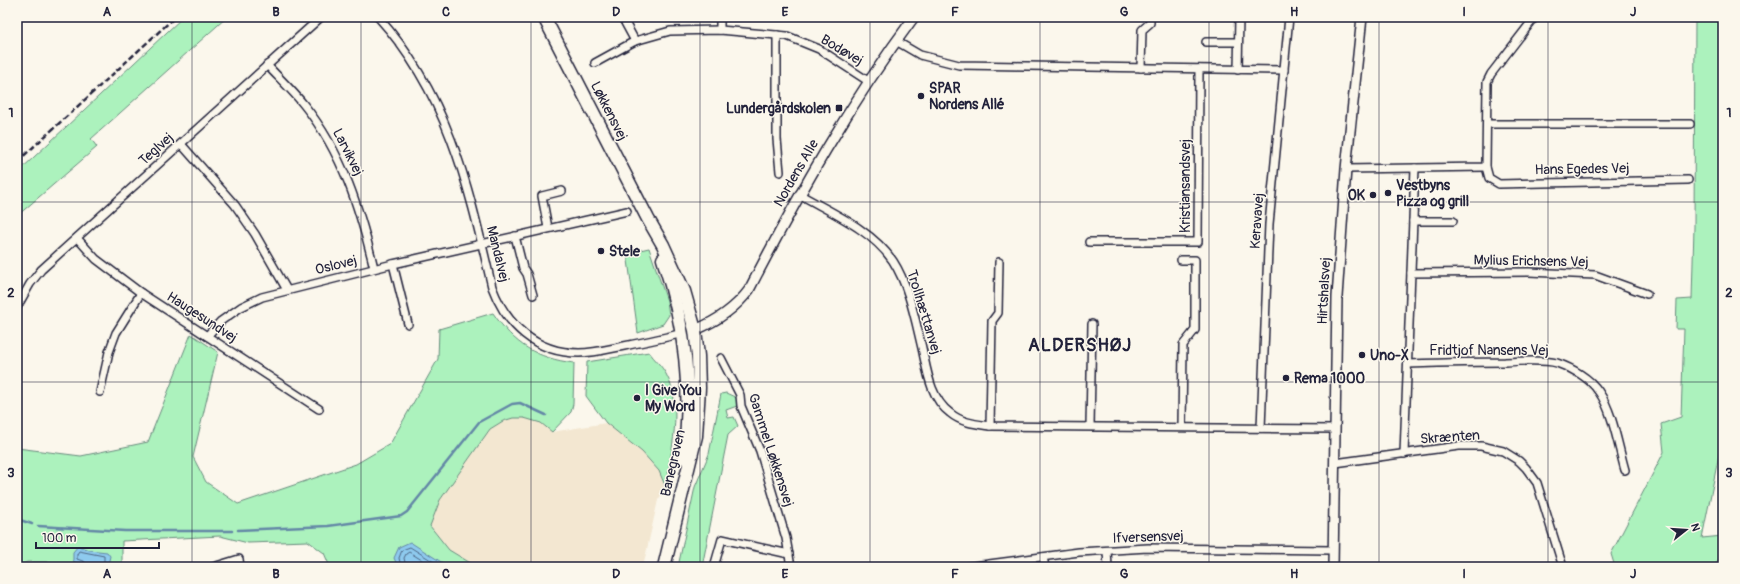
<svg xmlns="http://www.w3.org/2000/svg" width="1740" height="584" viewBox="0 0 1740 584" font-family="Pangolin,sans-serif">
	<rect width="100%" height="100%" fill="#fbf7ec"/>
	<filter id="ink" filterUnits="userSpaceOnUse"><feTurbulence type="fractalNoise" baseFrequency=".025" numOctaves="2"/><feDisplacementMap in="SourceGraphic" scale="8" xChannelSelector="R" yChannelSelector="G"/><feConvolveMatrix kernelMatrix="1 2 1 2 8 2 1 2 1" color-interpolation-filters="sRGB"/></filter>
	<g filter="url(#ink)">
		<!-- built -->
		<polygon fill="#f3e7d1" points="513,418 524,418 541,423 552,432 606,423 642,452 659,471 666,488 658,500 643,567 477,567 449,550 430,525 440,500 490,429 503,421"/>
		<!-- green -->
		<g fill="#acf2bd" stroke="#678a7c">
			<polygon points="183,17 227,17 91,139 97,147 17,216 17,173"/>
			<polygon points="1695,17 1723,17 1723,435 1702,538 1723,536 1723,552 1714,567 1615,567 1611,554 1664,452 1661,424 1681,417 1684,329 1676,329 1677,300 1692,299 1694,227"/>
			<polygon points="649,248 667,301 669,315 663,324 638,333 627,253"/>
			<path d="M 493,313 C 515,345 536,358 574,363 L 573,404 L 571,412 L 552,432 L 541,423 L 524,418 L 513,418 L 503,421 L 490,429 L 440,500 L 430,526 L 449,550 L 477,567 L 330,567 L 324,553 L 308,541 L 248,543 L 220,536 L 122,541 L 122,567 L 53,567 L 49,562 L 27,562 L 17,567 L 17,448 L 81,456 L 148,442 L 191,334 L 218,352 L 193,457 L 206,482 L 238,504 L 356,464 L 390,444 L 438,359 L 439,329 Z"/>
			<path d="M 649,352 C 654,359 662,366 666,374 C 684,406 670,453 666,488 L 659,471 L 642,452 L 606,423 L 586,396 L 587,362 Z"/>
			<polygon points="726,393 737,398 737,406 726,410 728,418 734,417 738,426 728,435 702,567 678,567 695,487 709,454 721,394"/>
		</g>
		<!-- water -->
		<g fill="#8ecaee" stroke="#6387a6">
			<polygon points="410,542 449,567 398,567 394,558 399,547"/>
			<path d="M 78,546 L 89,550 L 107,552 L 110,556 L 108,565 C 99,570 81,566 73,561 L 73,552 Z"/>
		</g>
		<g fill="none" stroke-linecap="round" stroke-linejoin="round">
			<!-- shore -->
			<g stroke="#4d6583" stroke-width="1">
				<polyline points="87,567 85,562 77,559 77,554 79,551 104,556 104,567"/>
				<polyline points="401,567 399,558 402,550 410,547 442,567"/>
				<polyline points="406,567 404,558 406,554 409,552 433,567"/>
			</g>
			<!-- stream -->
			<g stroke="#6387a6" stroke-width="2.5">
				<polyline points="17,519 32,524"/>
				<polyline points="38,526 125,531 232,531"/>
				<polyline points="238,530 328,526 401,516 407,512 479,422 512,404 520,403 546,415"/>
			</g>
			<defs>
				<g id="minor">
					<path d="M 378,17 C 449,95 469,189 492,287 C 506,325 536,353 579,353 C 594,353 609,349 624,346 C 644,342 664,338 683,333"/>
					<polyline points="622,17 635,41"/>
					<polyline points="720,30 720,17"/>
					<polyline points="777,35 777,139 780,172"/>
					<polyline points="896,41 920,55 959,65 1284,70"/>
					<polyline points="1206,42 1238,42"/>
					<polyline points="595,63 635,41 670,31 720,30 787,36 819,49 868,81"/>
					<path d="M 267,65 C 279,78 293,91 304,105 C 343,153 360,210 374,268"/>
					<polyline points="1141,68 1142,30 1150,23 1150,17"/>
					<polyline points="1238,70 1239,17"/>
					<polyline points="1487,124 1690,124"/>
					<polyline points="181,144 235,205 255,234 287,290"/>
					<polyline points="1486,167 1489,178 1499,184 1688,180"/>
					<polyline points="1346,169 1486,167 1487,82 1491,74 1535,17"/>
					<path d="M 799,194 C 832,213 871,229 893,261 C 909,286 915,319 922,348 C 927,370 930,398 950,413 C 962,423 976,424 990,426 L 1335,429"/>
					<polyline points="1413,221 1453,221"/>
					<polyline points="548,228 542,196 562,191"/>
					<polyline points="515,236 523,268 527,274 533,295"/>
					<polyline points="77,238 96,259 141,293 319,409"/>
					<polyline points="1089,242 1198,242 1199,69"/>
					<polyline points="1181,260 1195,260 1195,330 1183,345 1182,427"/>
					<polyline points="393,264 408,324"/>
					<polyline points="1411,273 1529,272 1595,275 1647,294"/>
					<polyline points="17,307 30,284 41,270 321,17"/>
					<polyline points="207,336 221,321 241,307 262,297 393,264 627,211"/>
					<polyline points="721,358 740,395 741,406 760,451 786,538 791,567"/>
					<path d="M 1408,364 C 1440,363 1473,362 1505,362 C 1519,361 1545,360 1557,363 C 1572,368 1590,378 1599,392 C 1613,412 1618,446 1625,470"/>
					<polyline points="100,392 109,352 116,333 141,293"/>
					<polyline points="990,426 992,321 998,313 999,262"/>
					<polyline points="1090,426 1092,324"/>
					<polyline points="1261,428 1269,224 1289,17"/>
					<polyline points="1404,454 1415,168"/>
					<polyline points="1335,463 1459,446 1481,446 1503,451 1519,461 1526,468 1537,483 1563,567"/>
					<polyline points="1107,551 1108,567"/>
					<polyline points="1043,557 1045,567"/>
					<polyline points="213,567 239,559 240,567"/>
					<polyline points="714,567 722,539 789,554"/>
					<polyline points="966,567 1079,552 1148,548 1332,550"/>
				</g>
				<g id="tertiary">
					<path d="M 695,330 C 717,321 735,309 749,290 C 798,195 850,103 914,17"/>
					<polyline points="1333,567 1337,297 1346,169 1362,17"/>
				</g>
				<g id="primary">
					<polyline points="544,17 648,219 663,245 684,291 695,330 698,356 699,388 696,436 664,567"/>
					<path d="M 663,259 C 685,324 693,390 684,458"/>
				</g>
			</defs>
			<!-- minor casing -->
			<use href="#minor" stroke="#22223b" stroke-width="10"/>
			<!-- tertiary casing -->
			<use href="#tertiary" stroke="#22223b" stroke-width="12"/>
			<!-- primary casing -->
			<use href="#primary" stroke="#22223b" stroke-width="15"/>
			<!-- minor -->
			<use href="#minor" stroke="#fbf7ec" stroke-width="7"/>
			<!-- tertiary -->
			<use href="#tertiary" stroke="#fbf7ec" stroke-width="9"/>
			<!-- primary -->
			<use href="#primary" stroke="#fbf7ec" stroke-width="12"/>
			<!-- rail -->
			<polyline stroke="#22223b" stroke-width="2.5" stroke-dasharray="6 3" stroke-linecap="butt" points="17,162 175,17"/>
		</g>
	</g>
	<!-- grid -->
	<path fill="none" stroke="#22223b" stroke-width="1" stroke-opacity="0.55" d="M 192,17 L 192,567M 361,17 L 361,567M 531,17 L 531,567M 700,17 L 700,567M 870,17 L 870,567M 1040,17 L 1040,567M 1209,17 L 1209,567M 1379,17 L 1379,567M 1548,17 L 1548,567M 17,202 L 1723,202M 17,382 L 1723,382"/>
	<!-- markers -->
	<g fill="#22223b" stroke="#fbf7ec" stroke-width="1.5">
		<circle cx="921" cy="96" r="4"/>
		<rect x="835" y="104" width="8" height="8" rx="2"/>
		<circle cx="1388" cy="193" r="4"/>
		<circle cx="1373" cy="195" r="4"/>
		<circle cx="601" cy="251" r="4"/>
		<circle cx="1362" cy="355" r="4"/>
		<circle cx="1286" cy="378" r="4"/>
		<circle cx="637" cy="398" r="4"/>
	</g>
	<g text-anchor="middle" dominant-baseline="central" stroke-width="3" stroke-linejoin="round" paint-order="stroke">
		<!-- street labels -->
		<g font-size="14" fill="#22223b" stroke="#fbf7ec">
			<text transform="translate(842 50) rotate(31)">Bodøvej</text>
			<text transform="translate(609 111) rotate(63)">Løkkensvej</text>
			<text transform="translate(156 149) rotate(-42)">Teglvej</text>
			<text transform="translate(348 152) rotate(63)">Larvikvej</text>
			<text transform="translate(1582 169) rotate(-1)">Hans Egedes Vej</text>
			<text transform="translate(796 173) rotate(-60)">Nordens Alle</text>
			<text transform="translate(1185 186) rotate(-90)">Kristiansandsvej</text>
			<text transform="translate(1257 221) rotate(-86)">Keravavej</text>
			<text transform="translate(498 254) rotate(76)">Mandalvej</text>
			<text transform="translate(1531 261) rotate(1)">Mylius Erichsens Vej</text>
			<text transform="translate(336 265) rotate(-14)">Oslovej</text>
			<text transform="translate(1324 291) rotate(-87)">Hirtshalsvej</text>
			<text transform="translate(924 312) rotate(73)">Trollhættanvej</text>
			<text transform="translate(202 317) rotate(33)">Haugesundvej</text>
			<text x="1489" y="350">Fridtjof Nansens Vej</text>
			<text transform="translate(1450 437) rotate(-4)">Skrænten</text>
			<text transform="translate(771 450) rotate(72)">Gammel Løkkensvej</text>
			<text transform="translate(673 463) rotate(-77)">Banegraven</text>
			<text transform="translate(1148 537) rotate(-2)">Ifversensvej</text>
		</g>
		<!-- poi labels -->
		<g font-size="14" font-weight="bold" fill="#22223b" stroke="#fbf7ec" text-anchor="start">
			<text x="929" y="88">SPAR<tspan x="929" dy="16">Nordens Allé</tspan></text>
			<text x="831" y="108" text-anchor="end">Lundergårdskolen</text>
			<text x="1396" y="185">Vestbyns<tspan x="1396" dy="16">Pizza og grill</tspan></text>
			<text x="1365" y="195" text-anchor="end">OK</text>
			<text x="609" y="251">Stele</text>
			<text x="1370" y="355">Uno-X</text>
			<text x="1294" y="378">Rema 1000</text>
			<text x="645" y="390">I Give You<tspan x="645" dy="16">My Word</tspan></text>
		</g>
		<!-- district labels -->
		<g font-size="18" font-weight="bold" letter-spacing="1" fill="#22223b" stroke="#fbf7ec">
			<text x="1080" y="345">ALDERSHØJ</text>
		</g>
	</g>
	<!-- margin -->
	<rect width="1740" height="584" fill="none" stroke="#fbf7ec" stroke-width="44"/>
	<!-- north arrow -->
	<g transform="translate(1686 530) rotate(73)" stroke="#fbf7ec" stroke-width="3" paint-order="stroke">
	<path d="M0-3L7 15L0 10L-7 15Z" fill="#22223b"/>
	<text y="-6" font-size="11" font-weight="bold" text-anchor="middle" fill="#22223b">N</text>
	</g>
	<!-- scale -->
	<path d="M36 542v6h123v-6" fill="none" stroke="#22223b" stroke-width="2"/>
	<text x="42" y="542" font-size="12" fill="#22223b" stroke="#fbf7ec" stroke-width="3" paint-order="stroke">100 m</text>
	<rect x="22" y="22" width="1696" height="540" fill="none" stroke="#22223b" stroke-width="1.5"/>
	<g font-size="13" text-anchor="middle" font-weight="bold" fill="#22223b">
		<text x="107" y="16">A</text>
		<text x="276" y="16">B</text>
		<text x="446" y="16">C</text>
		<text x="616" y="16">D</text>
		<text x="785" y="16">E</text>
		<text x="955" y="16">F</text>
		<text x="1124" y="16">G</text>
		<text x="1294" y="16">H</text>
		<text x="1464" y="16">I</text>
		<text x="1633" y="16">J</text>
		<text x="11" y="117">1</text>
		<text x="1729" y="117">1</text>
		<text x="11" y="297">2</text>
		<text x="1729" y="297">2</text>
		<text x="11" y="477">3</text>
		<text x="1729" y="477">3</text>
		<text x="107" y="578">A</text>
		<text x="276" y="578">B</text>
		<text x="446" y="578">C</text>
		<text x="616" y="578">D</text>
		<text x="785" y="578">E</text>
		<text x="955" y="578">F</text>
		<text x="1124" y="578">G</text>
		<text x="1294" y="578">H</text>
		<text x="1464" y="578">I</text>
		<text x="1633" y="578">J</text>
	</g>
</svg>
